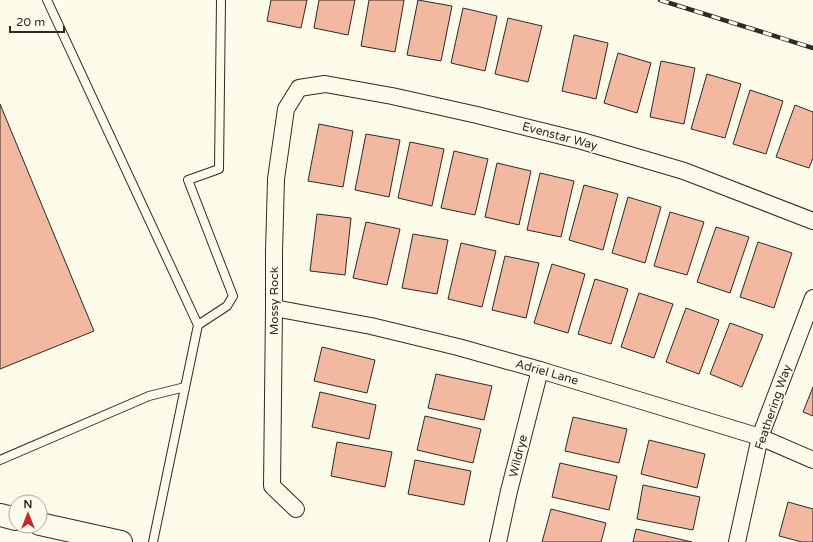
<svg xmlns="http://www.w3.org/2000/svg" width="813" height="542" viewBox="0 0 813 542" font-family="'Varela Round',sans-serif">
	<rect width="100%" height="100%" fill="#fdfbea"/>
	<!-- building -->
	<g fill="#f2b8a0" stroke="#2b2b2b">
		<polygon points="271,0 307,0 301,28 267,21"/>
		<polygon points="319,0 355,0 348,35 314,28"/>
		<polygon points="369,0 404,0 395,52 361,46"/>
		<polygon points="418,0 452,6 441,61 407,55"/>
		<polygon points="463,8 497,16 485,71 451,63"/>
		<polygon points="508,18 542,26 528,82 495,74"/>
		<polygon points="574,35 608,43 596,99 562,91"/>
		<polygon points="618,53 651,63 637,113 604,103"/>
		<polygon points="661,61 695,68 684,124 650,117"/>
		<polygon points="707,74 741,84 725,138 691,129"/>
		<polygon points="750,90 783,101 766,154 733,144"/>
		<polygon points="0,104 94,331 0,369"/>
		<polygon points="795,105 813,112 813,158 809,168 776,157"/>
		<polygon points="319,124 353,131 343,187 308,181"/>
		<polygon points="366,134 400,140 389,197 355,190"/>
		<polygon points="410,142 444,149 432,206 398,198"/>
		<polygon points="454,151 488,159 475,215 441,208"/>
		<polygon points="497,163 531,171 519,225 485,217"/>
		<polygon points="540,173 574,181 561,237 527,230"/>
		<polygon points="584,185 618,194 603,250 569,240"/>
		<polygon points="628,197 661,207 645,263 612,253"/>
		<polygon points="670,212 704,222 687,275 654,266"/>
		<polygon points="317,214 351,218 345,275 310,271"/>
		<polygon points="366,222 400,229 387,285 353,278"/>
		<polygon points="716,227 749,237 730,293 697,282"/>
		<polygon points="413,234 448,240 437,294 402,288"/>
		<polygon points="758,242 792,253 774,308 740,297"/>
		<polygon points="461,243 496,251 482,307 448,299"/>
		<polygon points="505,256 539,263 526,318 492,310"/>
		<polygon points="552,264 585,274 568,333 534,323"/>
		<polygon points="595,279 628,289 611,344 578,334"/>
		<polygon points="639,293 673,304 654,358 621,347"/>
		<polygon points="686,308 719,320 699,374 666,362"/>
		<polygon points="730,323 763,335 742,387 710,374"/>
		<polygon points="322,347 375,360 367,393 314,381"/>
		<polygon points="436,374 492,386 484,420 428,408"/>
		<polygon points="813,387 813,416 803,412"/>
		<polygon points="320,392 376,405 369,439 312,427"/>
		<polygon points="425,416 481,429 473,463 417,450"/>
		<polygon points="573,417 627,429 619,463 565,451"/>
		<polygon points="649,440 705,454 697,488 641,474"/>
		<polygon points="337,442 392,452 385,487 331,476"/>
		<polygon points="415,460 471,471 464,505 408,494"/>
		<polygon points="560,463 617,476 609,510 552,497"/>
		<polygon points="643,485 700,497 693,530 637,519"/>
		<polygon points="788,502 813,509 813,542 802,542 779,536"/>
		<polygon points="551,509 606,523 601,542 542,542"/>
		<polygon points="636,529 692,542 633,542"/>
	</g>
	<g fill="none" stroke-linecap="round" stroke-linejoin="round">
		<defs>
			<g id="service">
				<polyline points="47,0 198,325"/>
				<polyline points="0,460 149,396 185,387"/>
				<polyline points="153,542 198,325 227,306 233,296 188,180 219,169 221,0"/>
			</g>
			<g id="minor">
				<polyline points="274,308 371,326 458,347 540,370 760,437 813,460"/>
				<polyline points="296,509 272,486 274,308 274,252 276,179 286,109 299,88 325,84 392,96 477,115 582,141 684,171 813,221"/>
				<polyline points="498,542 509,491 540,370"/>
				<polyline points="737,542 760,437 813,298"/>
			</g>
			<g id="primary">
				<polyline points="0,515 16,519"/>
				<polyline points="40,524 121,542"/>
			</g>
		</defs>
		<!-- service casing -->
		<use href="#service" stroke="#2b2b2b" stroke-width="10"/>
		<!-- minor casing -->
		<use href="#minor" stroke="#2b2b2b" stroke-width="18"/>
		<!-- primary casing -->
		<use href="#primary" stroke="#2b2b2b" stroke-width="24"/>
		<!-- service -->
		<use href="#service" stroke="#fdfbea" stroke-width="8"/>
		<!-- minor -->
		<use href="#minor" stroke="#fdfbea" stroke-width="16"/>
		<!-- primary -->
		<use href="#primary" stroke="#fdfbea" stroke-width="22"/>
		<defs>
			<polyline id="rail" points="660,0 813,48"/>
		</defs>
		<!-- rail casing -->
		<use href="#rail" stroke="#2b2b2b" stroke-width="4.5"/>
		<!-- rail -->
		<use href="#rail" stroke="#fdfbea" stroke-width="3" stroke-dasharray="9" stroke-linecap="butt"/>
	</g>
	<g text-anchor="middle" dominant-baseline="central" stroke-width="3" stroke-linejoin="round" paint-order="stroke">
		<!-- street labels -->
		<g font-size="12" fill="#2b2b2b" stroke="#fdfbea">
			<text transform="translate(560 136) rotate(15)">Evenstar Way</text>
			<text transform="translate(274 301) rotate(-90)">Mossy Rock</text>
			<text transform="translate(547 372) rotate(16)">Adriel Lane</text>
			<text transform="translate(773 407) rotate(-71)">Feathering Way</text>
			<text transform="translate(518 456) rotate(-76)">Wildrye</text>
		</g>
	</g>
	<!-- north arrow -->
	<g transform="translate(28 514)"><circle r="19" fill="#fdfbea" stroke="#a9a89e"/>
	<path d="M0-3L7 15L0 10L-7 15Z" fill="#c62828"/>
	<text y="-6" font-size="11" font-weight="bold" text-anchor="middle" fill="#2b2b2b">N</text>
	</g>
	<!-- scale -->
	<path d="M10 26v6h54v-6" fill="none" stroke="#2b2b2b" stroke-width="2"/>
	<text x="16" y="26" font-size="12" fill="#2b2b2b" stroke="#fdfbea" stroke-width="3" paint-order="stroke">20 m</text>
</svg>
